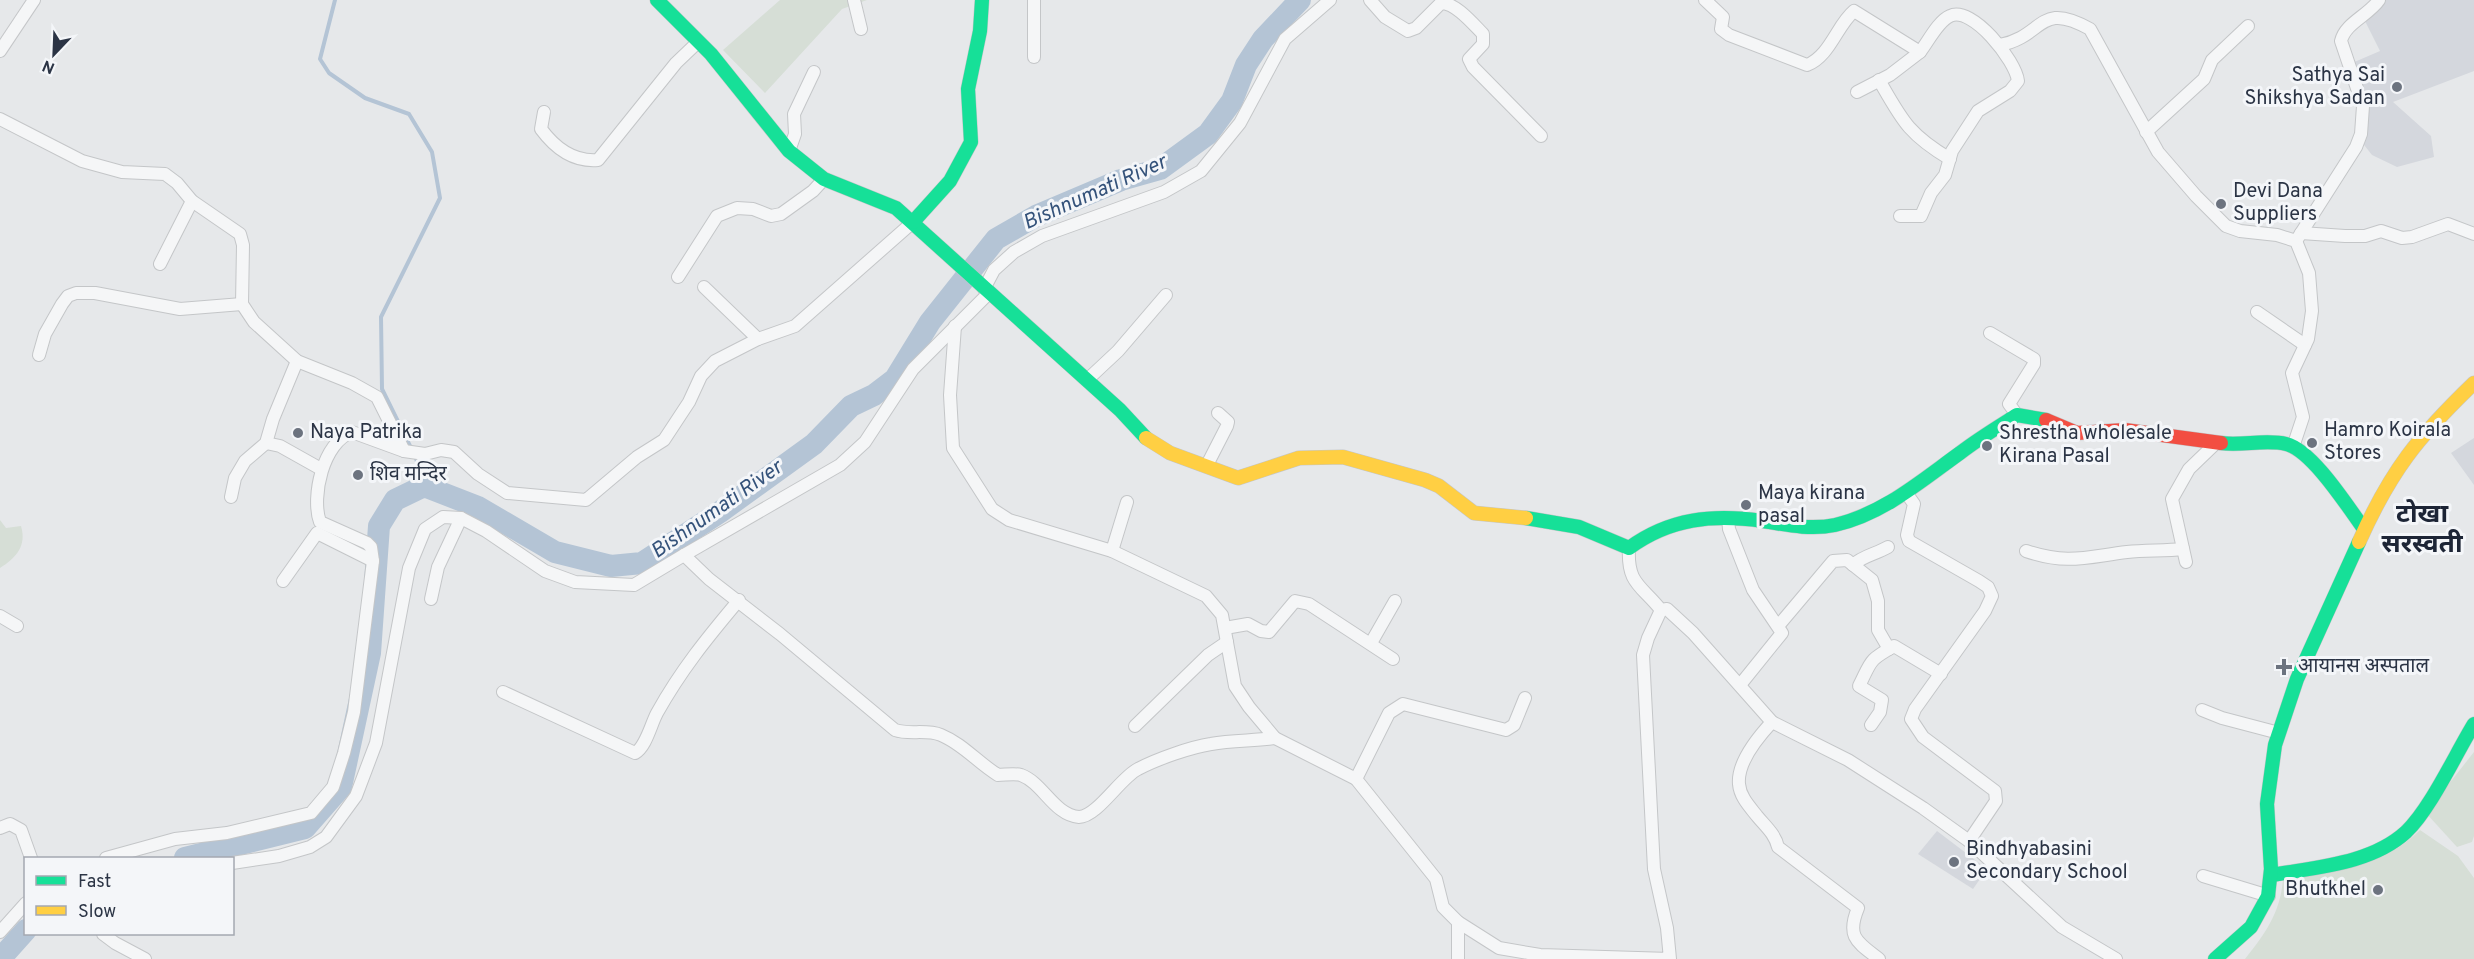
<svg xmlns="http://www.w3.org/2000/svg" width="2474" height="959" viewBox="0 0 2474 959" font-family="Overpass,'Noto Sans Devanagari',sans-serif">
	<rect width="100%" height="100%" fill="#e6e8ea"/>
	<!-- built -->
	<g fill="#d4d7dd">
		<polygon points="2381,0 2474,0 2474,71 2393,102 2431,136 2434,157 2397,167 2372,155 2361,141 2352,63 2380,51 2365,21"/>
		<polygon points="2474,438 2474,485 2451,453"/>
		<polygon points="1937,831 1987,869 1973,889 1918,854"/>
	</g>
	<!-- green -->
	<g fill="#d6ded6">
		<polygon points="780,0 867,0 842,9 765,93 723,50"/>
		<path d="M 0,520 L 6,528 L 21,526 C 27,546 16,558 0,568 Z"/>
		<polygon points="2474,752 2474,836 2472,842 2457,847 2426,813"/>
		<path d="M 2420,830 L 2458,856 L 2474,878 L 2474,959 L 2245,959 C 2265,934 2280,913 2283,880 C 2332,873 2383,867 2420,830 Z"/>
	</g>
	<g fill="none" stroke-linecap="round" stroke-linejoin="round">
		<!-- stream -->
		<g stroke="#b4c4d5" stroke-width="4">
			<polyline points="335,0 320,59 329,73 365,98 409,114 432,152 440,198 381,317 382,389 411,448"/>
			<polyline points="415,455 424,486"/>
		</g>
		<!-- river -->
		<g stroke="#b4c4d5" stroke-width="22">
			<polyline points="185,858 305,828 341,787 370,653 379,526 395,500 424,486 478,507 555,552 611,566 642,563 720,512 814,444 851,406 874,395 895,379 930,322 996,239 1036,216 1121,180 1160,169 1208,134 1232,101 1246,65 1263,39 1300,0"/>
			<polyline points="0,959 26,930"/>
		</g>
		<defs>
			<g id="street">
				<polyline points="854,0 861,29"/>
				<polyline points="1034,0 1034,57"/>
				<path d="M 1370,0 L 1385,17 L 1408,31 L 1416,28 L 1441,3 C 1456,3 1473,24 1483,34 L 1483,44 L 1469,59 L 1473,67 L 1541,136"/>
				<path d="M 1705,0 L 1723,17 L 1721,29 L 1729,35 L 1807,65 C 1830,56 1837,25 1854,11 L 1920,52 C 1928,42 1938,21 1950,16 C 1972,5 2016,61 2018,81 L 2010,91 L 1978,111 L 1952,151 L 1945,175 L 1931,193 L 1921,216 L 1900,216"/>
				<path d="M 2000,45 C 2045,36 2038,0 2090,29 L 2158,152 L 2196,196 L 2226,226 L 2240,231 L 2277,235 L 2296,241 L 2309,273 L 2312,311 L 2308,339 L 2292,373 L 2303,417 L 2293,447"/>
				<polyline points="0,51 34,0"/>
				<path d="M 1879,80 C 1902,120 1908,134 1950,159"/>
				<polyline points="1857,92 1890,75 1920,52"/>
				<path d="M 544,112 L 541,129 C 555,148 574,162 598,160 L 676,63 L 698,42"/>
				<polyline points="0,119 82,161 122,172 165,174 177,183 192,201 240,234 243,245 242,304 254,322 297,361 352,383 377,397 404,451"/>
				<polyline points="2146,132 2204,79 2212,60 2248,26"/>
				<polyline points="789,151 795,134 794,114 814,72"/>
				<polyline points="2301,233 2345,236 2365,236 2381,231 2402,238 2412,237 2448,224 2474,234"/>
				<path d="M 2296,241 L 2356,147 L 2361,134 L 2363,106 L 2341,41 C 2345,23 2369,15 2379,0"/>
				<polyline points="160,264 192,201"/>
				<polyline points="678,277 717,216 737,208 753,209 771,216 781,214 813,191 824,179"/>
				<polyline points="704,287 758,339"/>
				<polyline points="984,289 994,270 1014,252 1042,236 1164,192 1201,171 1240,123 1285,39 1330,0"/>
				<polyline points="2257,312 2305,345"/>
				<polyline points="955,326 950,395 953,448 992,509 1009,520 1112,551 1206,596 1222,615 1235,686 1249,707 1275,738 1356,779 1436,879 1443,907 1458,922 1499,948 1540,955 1670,959 1667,928 1654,869 1643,655 1648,638 1661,610"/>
				<polyline points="1990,333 2034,359 2034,364 2009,404 2017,415"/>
				<polyline points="39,355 45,334 62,304 68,296 76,293 95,293 180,309 242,304"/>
				<polyline points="1087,380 1118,351 1166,295"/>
				<polyline points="266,443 280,446 321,469"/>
				<polyline points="1207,465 1227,426 1228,422 1218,413"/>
				<polyline points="1907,494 1914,504 1907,535 1909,541 1979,581 1988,587 1992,596 1985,611 1915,709 1911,719 1923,737 1995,791 1996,801 1969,841"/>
				<polyline points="231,497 235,478 245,461 266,443 273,419 297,361"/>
				<polyline points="1728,518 1729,529 1753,590 1782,633 1740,685"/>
				<path d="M 1629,548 C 1627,584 1641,585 1661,610 L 1667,609 L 1693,633 L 1772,722 L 1848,760 L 1923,808 L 1969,841 L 2062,927 L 2116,959"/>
				<polyline points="1112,551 1127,502"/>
				<path d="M 2026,551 C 2068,565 2086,557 2127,552 C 2146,550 2164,551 2183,549"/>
				<polyline points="684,555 840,465 865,442 913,369 989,293"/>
				<polyline points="2186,562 2172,499 2189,469 2216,443"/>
				<path d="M 1853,565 C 1862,556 1876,554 1888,547"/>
				<polyline points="283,581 317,533 373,561"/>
				<polyline points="431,599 438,567 461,518"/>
				<polyline points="0,616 17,626"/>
				<polyline points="1779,625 1833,561 1847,560 1872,580 1878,601 1878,630 1889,649"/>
				<polyline points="1225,628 1248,624 1261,631 1269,632 1295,601 1309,604 1393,659"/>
				<polyline points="1371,643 1395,601"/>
				<path d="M 503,692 L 635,753 C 646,747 651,724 657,713 C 681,670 707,638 739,600"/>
				<polyline points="2202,710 2222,718 2279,733"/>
				<path d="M 1772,722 C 1759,736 1737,762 1739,784 C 1740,797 1750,807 1757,816 C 1766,827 1775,834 1778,847 L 1858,908 C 1846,937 1857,942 1879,959"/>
				<path d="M 1871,725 L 1880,712 L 1882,700 L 1859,686 C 1872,660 1868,661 1894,646 L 1941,674"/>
				<polyline points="1135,726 1208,655 1227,642"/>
				<polyline points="1356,779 1389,713 1403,704 1506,730 1514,725 1525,698"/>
				<polyline points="0,828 10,824 21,830 31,858"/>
				<path d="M 106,858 L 175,839 L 227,833 L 311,813 L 333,787 L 344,753 L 354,712 L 373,561 L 371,547 L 367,543 L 320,522 C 311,497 323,442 352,432 L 404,451 L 425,454 L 441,450 L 454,452 L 478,474 L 507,493 L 586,500 L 637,457 L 664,440 L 689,402 L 701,376 L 715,361 L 758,339 L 795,326 L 913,222"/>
				<path d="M 232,863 L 279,856 L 310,847 L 326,837 L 356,796 L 376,743 L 409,568 L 425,529 L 443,517 L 461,518 L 486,531 L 545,571 L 575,582 L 634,585 L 684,555 L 709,579 L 780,634 L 895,730 C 909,735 926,729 941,735 C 963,744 978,763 998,775 C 1005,775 1014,773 1021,775 C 1043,783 1054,815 1079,817 C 1097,817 1121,777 1138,769 C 1157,759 1191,747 1211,744 C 1232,740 1254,741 1275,738"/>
				<polyline points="2203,876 2269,896"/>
				<polyline points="1458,922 1458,959"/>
				<polyline points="0,932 26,903"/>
				<polyline points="103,934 115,943 145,959"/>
			</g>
			<g id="fast">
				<polyline points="657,0 711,54 789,151 824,179 896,208 1120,410 1146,438"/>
				<polyline points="913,222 950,181 971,142 968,89 980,31 982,0"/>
				<path d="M 2221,443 C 2242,446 2266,439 2286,444 C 2312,450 2348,507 2364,529"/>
				<path d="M 1526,518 L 1579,527 L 1629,548 C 1670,518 1713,514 1763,521 C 1787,525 1811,530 1835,525 C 1883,514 1921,481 1960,453 C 1978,439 1998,427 2017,415 L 2046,420"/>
				<path d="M 2272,875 C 2316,867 2371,864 2406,832 C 2431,808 2455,755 2474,724"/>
				<polyline points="2215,959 2251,927 2268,896 2271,869 2267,804 2275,745 2297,679 2359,542"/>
			</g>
			<g id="slow">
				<polyline points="1146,438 1170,453 1238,478 1299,458 1343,457 1425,480 1439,486 1474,513 1526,518"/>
				<path d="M 2359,542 C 2391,470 2418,437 2474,383"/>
			</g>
			<polyline id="jam" points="2046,420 2077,433 2125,430 2221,443"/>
		</defs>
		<!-- street casing -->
		<use href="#street" stroke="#c4c6c8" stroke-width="14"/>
		<!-- fast casing -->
		<use href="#fast" stroke="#c4c6c8" stroke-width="15"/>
		<!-- slow casing -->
		<use href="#slow" stroke="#c4c6c8" stroke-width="15"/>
		<!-- jam casing -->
		<use href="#jam" stroke="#c4c6c8" stroke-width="15"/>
		<!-- street -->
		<use href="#street" stroke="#f5f6f7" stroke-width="12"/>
		<!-- fast -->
		<use href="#fast" stroke="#16e098" stroke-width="14"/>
		<!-- slow -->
		<use href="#slow" stroke="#ffcf43" stroke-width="14"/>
		<!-- jam -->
		<use href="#jam" stroke="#f24e42" stroke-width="14"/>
	</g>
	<!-- markers -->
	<g fill="#6c737f" stroke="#f4f6f9" stroke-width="2">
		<circle cx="2397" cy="87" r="6"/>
		<circle cx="2221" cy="204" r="6"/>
		<circle cx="298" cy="433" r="6"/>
		<circle cx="2312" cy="443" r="6"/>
		<circle cx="1987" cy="446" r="6"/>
		<circle cx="358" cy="475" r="6"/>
		<circle cx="1746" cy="505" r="6"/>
		<path d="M2281 658h6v6h6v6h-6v6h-6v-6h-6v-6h6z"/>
		<circle cx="1954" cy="862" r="6"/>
		<circle cx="2378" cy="890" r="6"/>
	</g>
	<g text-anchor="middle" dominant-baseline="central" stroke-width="6" stroke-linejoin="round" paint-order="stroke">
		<!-- poi labels -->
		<g font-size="20" fill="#2b3445" stroke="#f4f6f9" text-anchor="start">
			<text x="2385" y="76" text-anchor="end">Sathya Sai<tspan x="2385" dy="23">Shikshya Sadan</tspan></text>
			<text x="2233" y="192">Devi Dana<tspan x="2233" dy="23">Suppliers</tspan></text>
			<text x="2324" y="431">Hamro Koirala<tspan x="2324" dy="23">Stores</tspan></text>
			<text x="310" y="433">Naya Patrika</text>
			<text x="1999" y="434">Shrestha wholesale<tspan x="1999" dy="23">Kirana Pasal</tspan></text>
			<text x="370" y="475">शिव मन्दिर</text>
			<text x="1758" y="494">Maya kirana<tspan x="1758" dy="23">pasal</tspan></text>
			<text x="2298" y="667">आयानस अस्पताल</text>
			<text x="1966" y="850">Bindhyabasini<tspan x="1966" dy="23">Secondary School</tspan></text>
			<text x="2366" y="890" text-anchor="end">Bhutkhel</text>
		</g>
		<!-- water labels -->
		<g font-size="21" font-style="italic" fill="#34527a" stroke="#f4f6f9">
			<text transform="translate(1095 193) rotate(-24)">Bishnumati River</text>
			<text transform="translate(717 510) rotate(-35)">Bishnumati River</text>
		</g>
		<!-- district labels -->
		<g font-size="26" font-weight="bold" fill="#1d2536" stroke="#f4f6f9">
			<text x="2422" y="515">टोखा<tspan x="2422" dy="30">सरस्वती</tspan></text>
		</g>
	</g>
	<!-- legend -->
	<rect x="24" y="857" width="210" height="78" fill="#f4f6f9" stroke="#a4a8b1" stroke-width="1.5"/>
	<rect x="36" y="876" width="30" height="9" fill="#16e098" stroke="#a4a8b1" stroke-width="1.5"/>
	<text x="78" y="887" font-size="18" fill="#2b3445">Fast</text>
	<rect x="36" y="906" width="30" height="9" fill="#ffcf43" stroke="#a4a8b1" stroke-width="1.5"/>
	<text x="78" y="917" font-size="18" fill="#2b3445">Slow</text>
	<!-- north arrow -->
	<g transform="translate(54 54) rotate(203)" stroke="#f4f6f9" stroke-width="4.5" paint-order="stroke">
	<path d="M0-4.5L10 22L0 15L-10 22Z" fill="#2b3445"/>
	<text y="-9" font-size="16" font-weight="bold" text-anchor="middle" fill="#2b3445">N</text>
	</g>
</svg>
